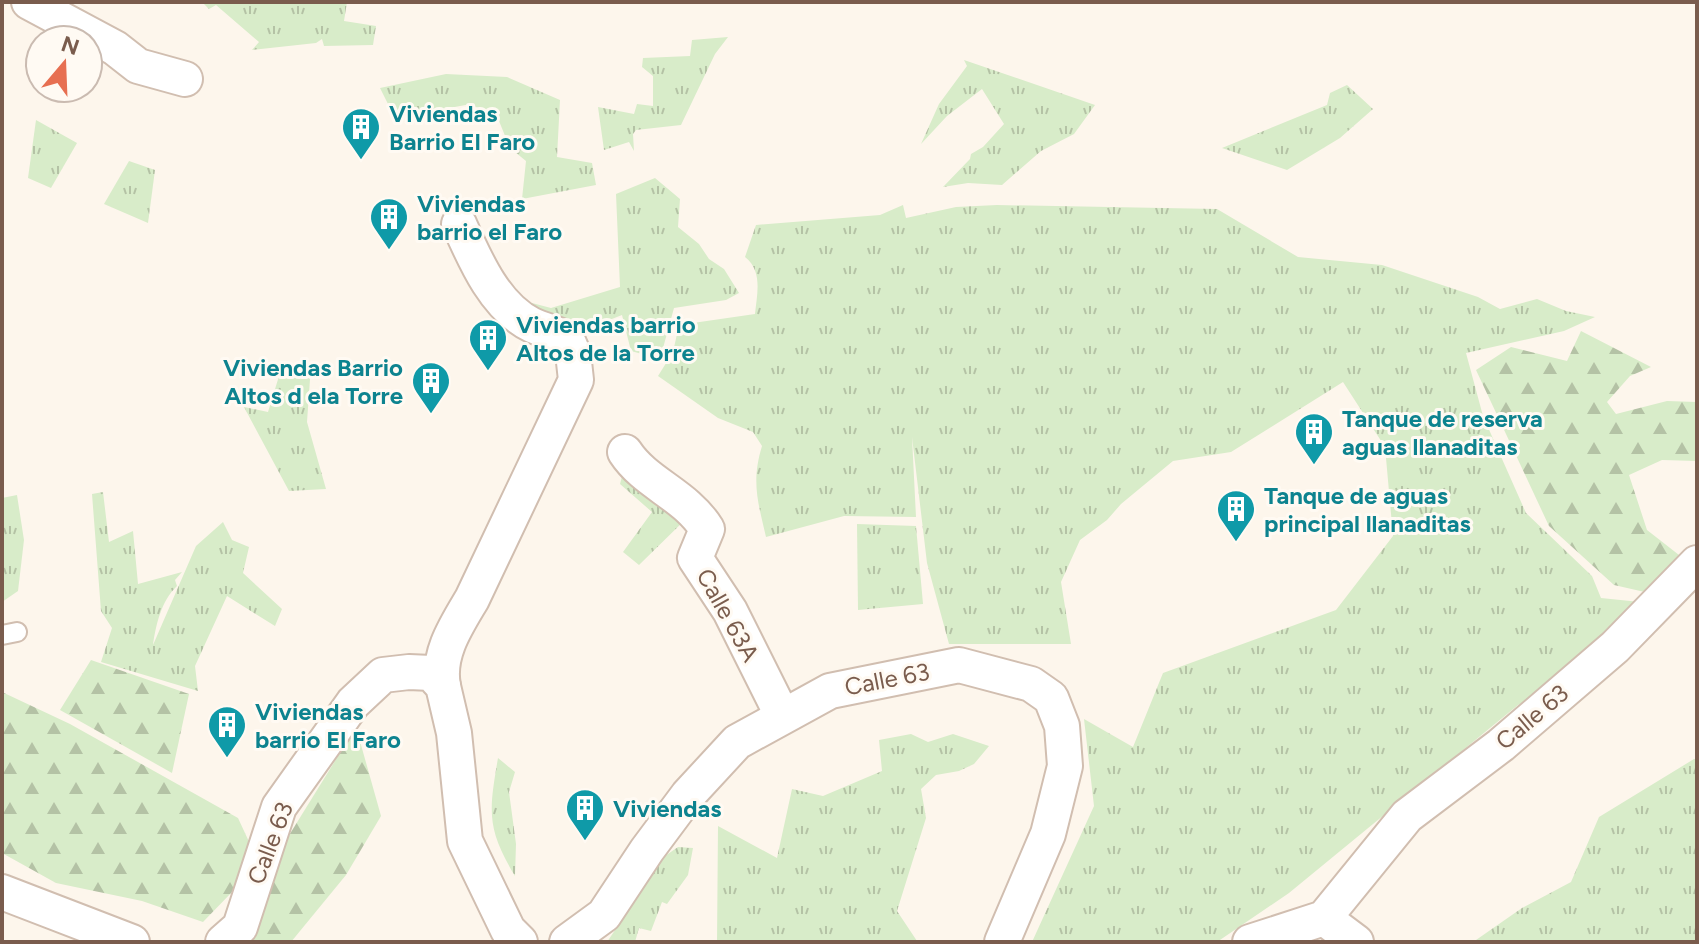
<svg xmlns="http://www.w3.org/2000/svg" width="1699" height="944" viewBox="0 0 1699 944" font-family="Figtree,sans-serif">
	<defs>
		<pattern id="grass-tufts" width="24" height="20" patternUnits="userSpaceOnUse" patternTransform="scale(2)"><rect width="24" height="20" fill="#d8ecc9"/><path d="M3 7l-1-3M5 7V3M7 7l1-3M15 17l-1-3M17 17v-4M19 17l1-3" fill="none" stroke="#b4c2a5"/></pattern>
		<pattern id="forest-firs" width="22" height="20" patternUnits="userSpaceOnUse" patternTransform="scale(2)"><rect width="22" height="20" fill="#d8ecc9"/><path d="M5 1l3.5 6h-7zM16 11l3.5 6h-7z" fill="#b4c2a5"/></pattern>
	</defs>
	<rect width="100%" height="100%" fill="#fdf6ec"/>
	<!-- grass -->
	<g fill="url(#grass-tufts)">
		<polygon points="202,2 347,2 344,21 376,26 373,45 324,46 322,39 316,43 252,50 259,42 216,5 209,9"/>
		<polygon points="728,37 715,54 681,125 636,130 633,134 634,151 629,142 604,150 598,107 634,114 637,104 653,106 653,76 642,67 643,58 690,56 692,40"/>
		<polygon points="964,60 1095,105 1074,134 1041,151 1002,185 968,183 943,187 970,159 971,154 983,147 1004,124 982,89 947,116 921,144 939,104 967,66"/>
		<polygon points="446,74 507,77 560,100 557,157 592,163 596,185 522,199 526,161 510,148 499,121 471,104 395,118 380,88"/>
		<polygon points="1347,85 1373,109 1340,138 1287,170 1222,148 1327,105 1330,93"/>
		<polygon points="36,120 77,143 51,188 28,178"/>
		<polygon points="129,161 155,170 148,223 104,204"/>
		<polygon points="655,178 680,199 678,227 699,244 709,259 724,269 739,293 726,300 674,308 660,359 631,351 622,315 566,337 513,298 551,308 620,287 616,194"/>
		<path d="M 903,205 L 906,218 L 956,207 L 997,205 L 1217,209 L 1298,257 L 1382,265 L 1478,297 L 1500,309 L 1537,299 L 1566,311 L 1595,317 L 1564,331 L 1466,353 L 1483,416 L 1526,513 L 1592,576 L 1601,598 L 1640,602 L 1577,670 L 1518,705 L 1289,893 L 1217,942 L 1032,942 L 1094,806 L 1084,719 L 1133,747 L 1163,673 L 1336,610 L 1393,536 L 1385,447 L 1343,382 L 1231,452 L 1173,461 L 1121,504 L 1107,520 L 1080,540 L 1061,582 L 1071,644 L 949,644 L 927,563 L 912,437 L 916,517 L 844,516 L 766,537 C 758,502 751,482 762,446 L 753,432 L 718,418 L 658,376 L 673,352 L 679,325 L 755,314 C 757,294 763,271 745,257 L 756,225 L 880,215 Z"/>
		<polygon points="283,363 311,365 307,422 326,489 289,491 244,407 268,412"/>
		<polygon points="625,465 689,516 639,565 623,552 652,512 620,484"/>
		<path d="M 103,492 L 109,542 L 133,531 L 138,584 L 182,572 L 175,580 L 177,586 C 161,601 156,625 153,645 L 196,546 L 223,522 L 232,540 L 249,547 L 243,573 L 282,609 L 275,626 L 227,596 L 195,666 L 198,691 L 101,662 L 112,628 L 101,611 L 92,494 Z"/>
		<polygon points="17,495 24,540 18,591 2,602 2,498"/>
		<polygon points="857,524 916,526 923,604 858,610"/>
		<polygon points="911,734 928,742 953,734 989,746 974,764 959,771 936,775 921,789 926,818 897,911 917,941 717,942 718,826 777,858 792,789 823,796 882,771 879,740"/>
		<path d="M 498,758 L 515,772 L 509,792 L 516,844 L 515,876 C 486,828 489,811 498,758 Z"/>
		<polygon points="1694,759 1697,759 1697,942 1476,940 1522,908 1571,882 1599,817"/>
		<polygon points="678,847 693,848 688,875 667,904 662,902 651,931 639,928 635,942 607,942 665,856"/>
	</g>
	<!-- forest -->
	<g fill="url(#forest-firs)">
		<polygon points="1581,331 1651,367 1630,376 1607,402 1616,414 1667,401 1697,402 1697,461 1662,460 1629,475 1647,530 1688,562 1649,593 1614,585 1549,526 1476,370 1511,347 1567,361"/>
		<polygon points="91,660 189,694 172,773 60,710"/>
		<polygon points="2,692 70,724 238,818 251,846 233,891 203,922 142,901 56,883 2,853"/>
		<polygon points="356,727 381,816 346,875 291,942 223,942"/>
	</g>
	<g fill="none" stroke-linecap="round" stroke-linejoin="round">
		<defs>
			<polyline id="service" points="2,635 17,632"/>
			<g id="minor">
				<polyline points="29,2 115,48 138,66 185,79"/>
				<path d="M 625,452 C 646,484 685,494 707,529 L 695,558 L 730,611 L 782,715"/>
				<path d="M 443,686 C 437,654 456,626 472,599 L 576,380 L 573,353 L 567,339 C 556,333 543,330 532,325 C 495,307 475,260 459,224"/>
				<polyline points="2,892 132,942"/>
				<polyline points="1324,918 1356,942"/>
				<polyline points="223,942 240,927 279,807 353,703 383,675 409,672 431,673 443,686 454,733 465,841 508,930 520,942"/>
				<polyline points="567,942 604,915 647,850 688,795 737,742 830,691 959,665 1031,684 1051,698 1062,726 1065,766 1048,834 1002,942"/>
				<polyline points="1250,942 1324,918 1407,816 1501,745 1615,647 1697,563"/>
			</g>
		</defs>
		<!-- service casing -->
		<use href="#service" stroke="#d1beb0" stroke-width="22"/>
		<!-- minor casing -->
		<use href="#minor" stroke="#d1beb0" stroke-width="38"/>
		<!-- service -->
		<use href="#service" stroke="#fff" stroke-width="18"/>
		<!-- minor -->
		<use href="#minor" stroke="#fff" stroke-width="34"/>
	</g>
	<!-- icons -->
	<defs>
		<symbol id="building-pin" viewBox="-11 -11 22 30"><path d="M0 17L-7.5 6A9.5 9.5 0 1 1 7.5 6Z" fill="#0f9aa8" stroke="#fffaf3"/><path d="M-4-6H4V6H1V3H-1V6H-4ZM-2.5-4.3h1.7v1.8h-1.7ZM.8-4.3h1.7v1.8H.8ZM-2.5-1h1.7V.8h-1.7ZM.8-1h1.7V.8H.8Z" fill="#fff"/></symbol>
	</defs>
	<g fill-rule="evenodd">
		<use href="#building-pin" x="339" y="105" width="44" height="60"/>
		<use href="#building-pin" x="367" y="195" width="44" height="60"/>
		<use href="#building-pin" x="466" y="316" width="44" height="60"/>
		<use href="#building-pin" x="409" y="359" width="44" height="60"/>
		<use href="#building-pin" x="1292" y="410" width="44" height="60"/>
		<use href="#building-pin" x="1214" y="487" width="44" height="60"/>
		<use href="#building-pin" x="205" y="703" width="44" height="60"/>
		<use href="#building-pin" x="563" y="786" width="44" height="60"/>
	</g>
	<g text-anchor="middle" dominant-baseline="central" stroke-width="6" stroke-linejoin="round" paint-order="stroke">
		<!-- culture labels -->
		<g font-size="24" font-weight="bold" fill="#0d838f" stroke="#fffaf3" text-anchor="start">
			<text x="389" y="113">Viviendas<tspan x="389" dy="28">Barrio El Faro</tspan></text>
			<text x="417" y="203">Viviendas<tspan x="417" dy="28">barrio el Faro</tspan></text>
			<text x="516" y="324">Viviendas barrio<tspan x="516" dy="28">Altos de la Torre</tspan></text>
			<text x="403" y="367" text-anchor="end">Viviendas Barrio<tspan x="403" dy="28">Altos d ela Torre</tspan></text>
			<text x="1342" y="418">Tanque de reserva<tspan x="1342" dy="28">aguas llanaditas</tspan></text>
			<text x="1264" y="495">Tanque de aguas<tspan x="1264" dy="28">principal llanaditas</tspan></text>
			<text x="255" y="711">Viviendas<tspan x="255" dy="28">barrio El Faro</tspan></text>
			<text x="613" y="808">Viviendas</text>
		</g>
		<!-- street labels -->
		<g font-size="24" fill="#7a5c4d" stroke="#fffaf3">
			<text transform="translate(728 615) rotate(61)">Calle 63A</text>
			<text transform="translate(887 679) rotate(-11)">Calle 63</text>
			<text transform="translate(1532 717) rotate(-40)">Calle 63</text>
			<text transform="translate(270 843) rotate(-69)">Calle 63</text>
		</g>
	</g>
	<!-- border -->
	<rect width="1699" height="944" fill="none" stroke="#7a5c4d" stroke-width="8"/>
	<!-- north arrow -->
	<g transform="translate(64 64) rotate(19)"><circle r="38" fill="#fffaf3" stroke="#cabbb1" stroke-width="2"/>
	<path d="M0-6L14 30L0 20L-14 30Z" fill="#e76f51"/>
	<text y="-12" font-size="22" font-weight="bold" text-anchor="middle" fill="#7a5c4d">N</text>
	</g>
</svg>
